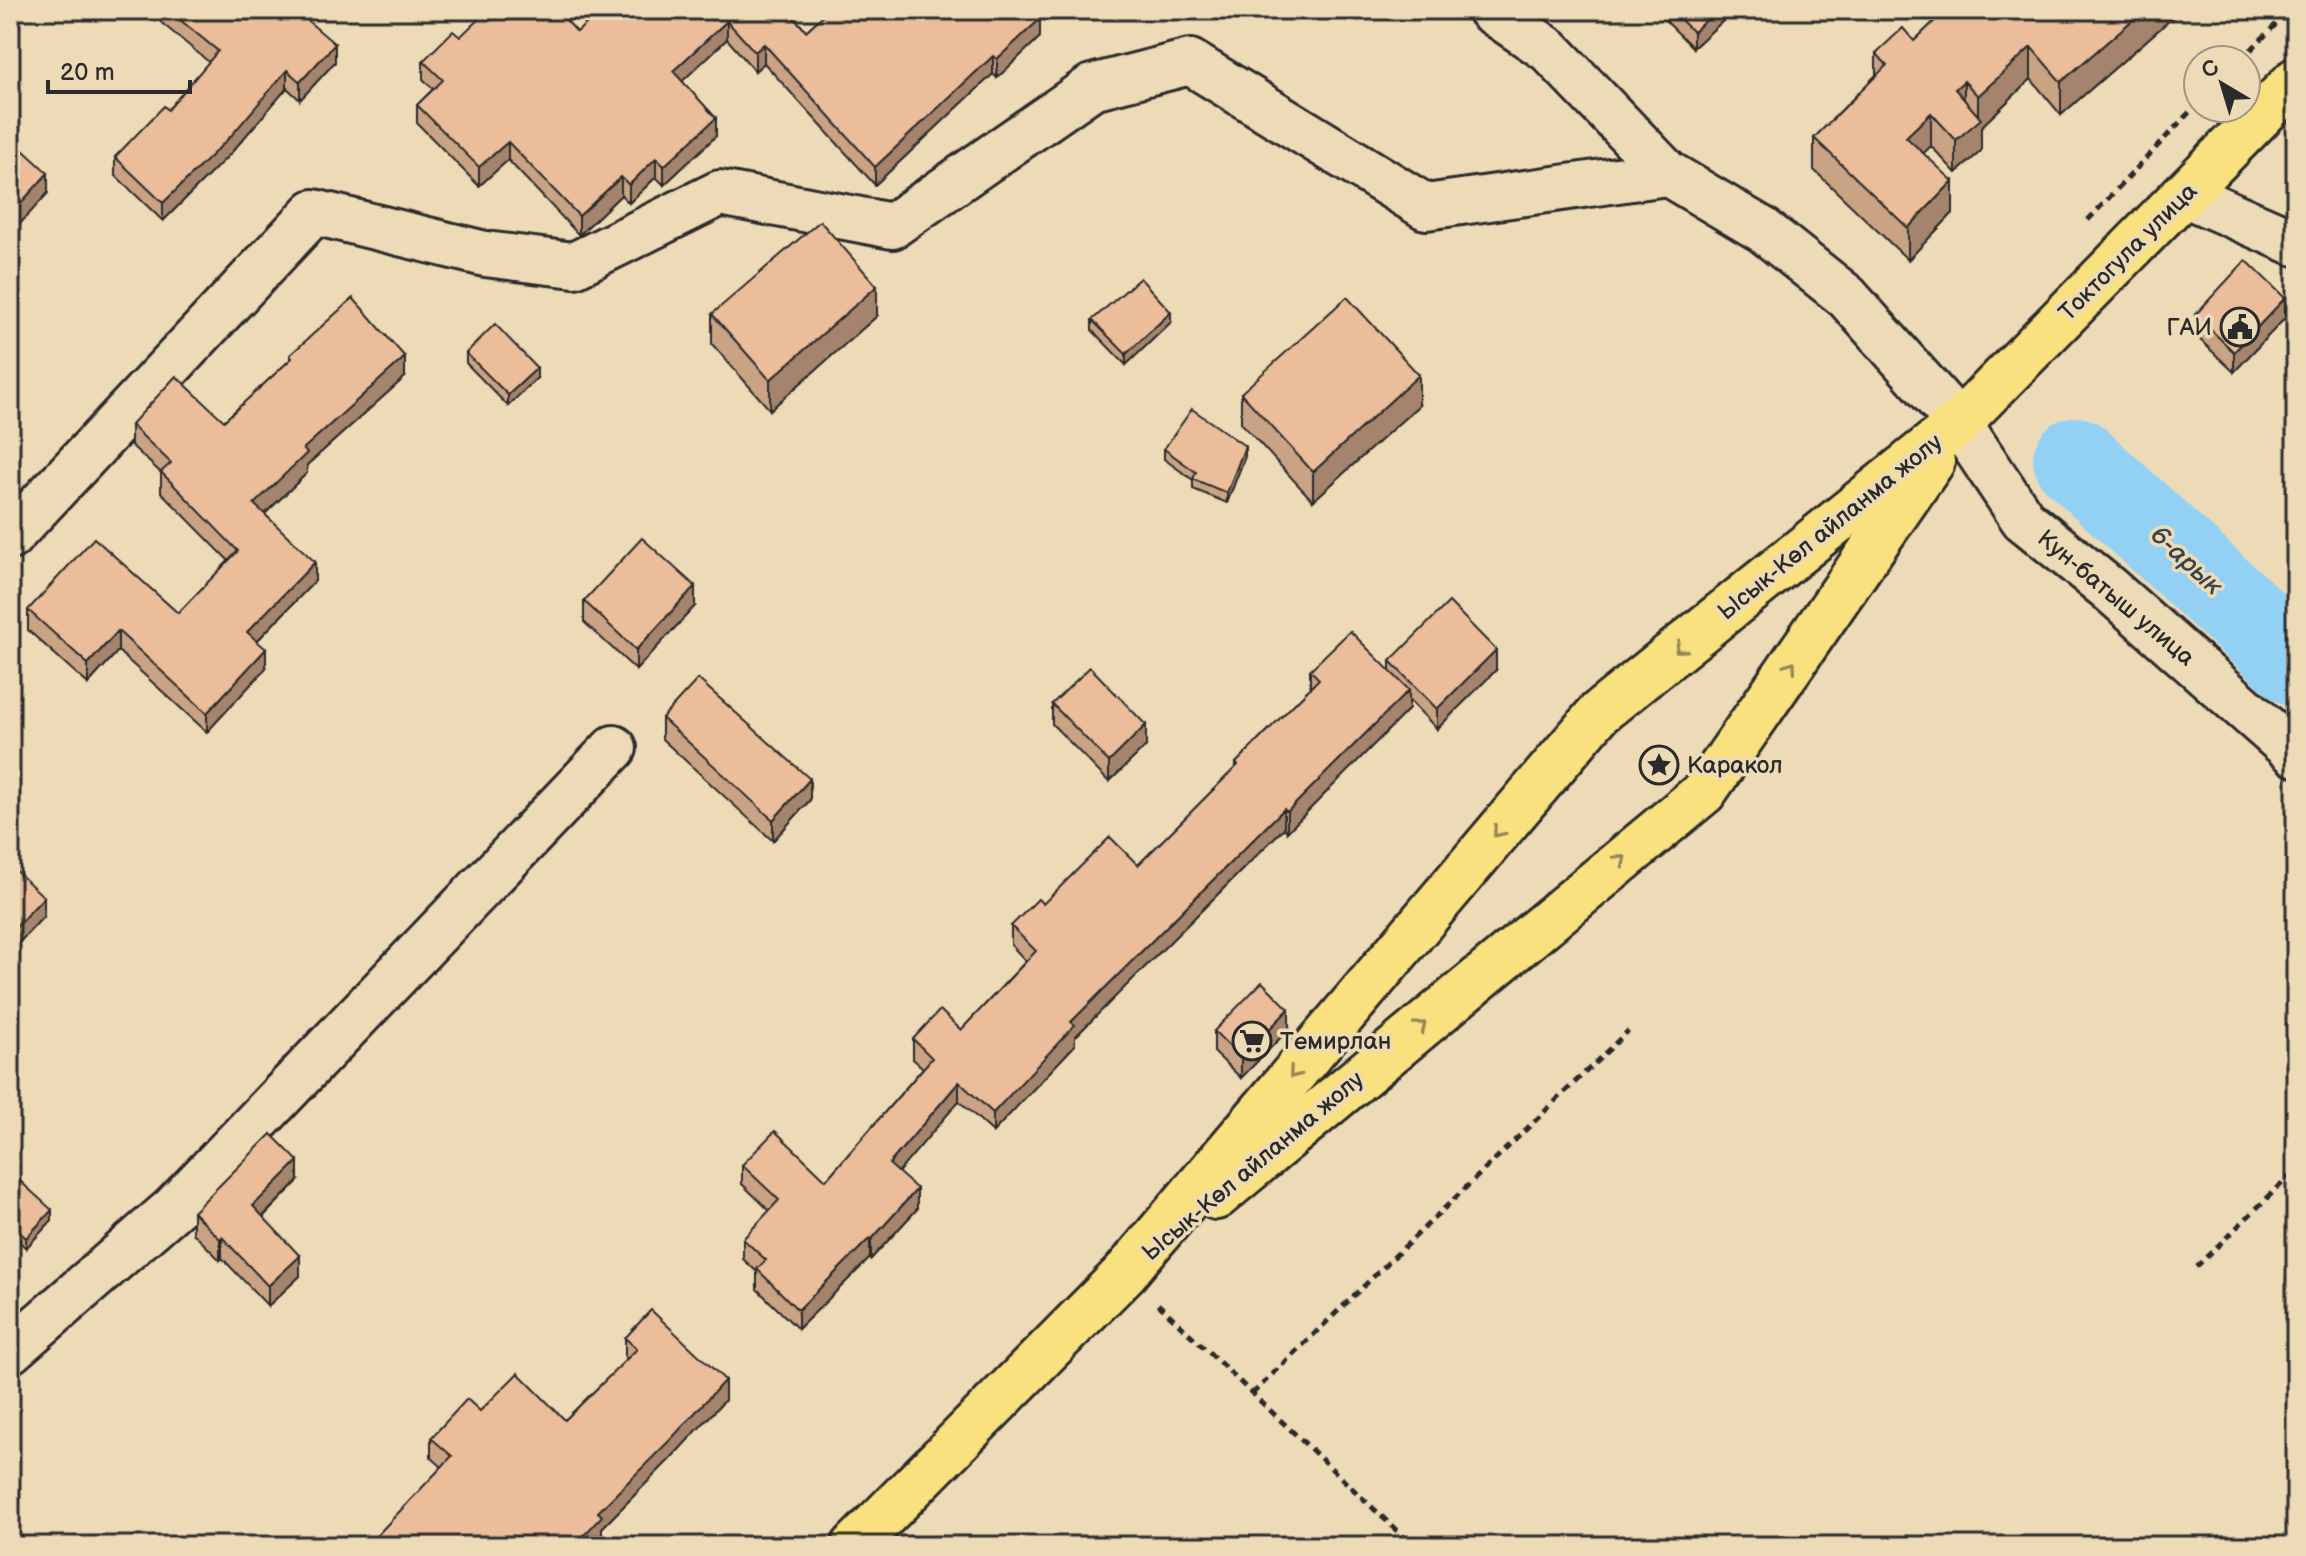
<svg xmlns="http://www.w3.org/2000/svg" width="2306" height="1556" viewBox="0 0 2306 1556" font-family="'Balsamiq Sans',sans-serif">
	<rect width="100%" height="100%" fill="#eddbb8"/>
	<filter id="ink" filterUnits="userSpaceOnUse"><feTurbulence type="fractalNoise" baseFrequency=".0125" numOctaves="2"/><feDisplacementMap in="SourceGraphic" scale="16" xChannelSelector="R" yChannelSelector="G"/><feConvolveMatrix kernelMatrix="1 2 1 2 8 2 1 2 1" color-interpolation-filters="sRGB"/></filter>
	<g filter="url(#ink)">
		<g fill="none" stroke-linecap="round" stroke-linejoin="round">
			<!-- river -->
			<polyline stroke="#93d1f4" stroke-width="86" points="2076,460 2296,663"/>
			<defs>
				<g id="street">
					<polyline points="1490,10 1549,50 1667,173 1763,230 1847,297 1959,423 2023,519 2108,588 2296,754"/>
					<polyline points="2184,194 2296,243"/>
					<polyline points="10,537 314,212 485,254 574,265 720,193 892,226 1092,87 1190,62 1426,207 1667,173"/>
					<polyline points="10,1351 174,1208 614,748"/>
				</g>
				<g id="highway">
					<polyline points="1216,1197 1704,792 1932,462"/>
					<polyline points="854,1546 1125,1273 1599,713 1959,423 2296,80"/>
				</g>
			</defs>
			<!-- street casing -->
			<use href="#street" stroke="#2b2b2b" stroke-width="50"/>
			<!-- highway casing -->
			<use href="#highway" stroke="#2b2b2b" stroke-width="50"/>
			<!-- path -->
			<g stroke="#2b2b2b" stroke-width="5" stroke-dasharray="8 6" stroke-linecap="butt">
				<polyline points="2241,60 2290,10"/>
				<polyline points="2088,220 2198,103"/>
				<polyline points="2196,1267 2296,1170"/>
				<polyline points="1158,1304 1413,1546"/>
				<polyline points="1252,1394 1628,1031"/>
			</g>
			<!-- street -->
			<use href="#street" stroke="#eddbb8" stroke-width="44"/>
			<!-- highway -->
			<use href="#highway" stroke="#fae180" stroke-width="44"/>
		</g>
		<!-- wall -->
		<g fill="#caa385" stroke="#2b2b2b" stroke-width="2">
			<polygon points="152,10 295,10 335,62 300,100 287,88 231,153 163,221 115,175 115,157 168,110 209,62 152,15"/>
			<polygon points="787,10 806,31 829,10 1034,10 1033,12 1040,37 997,78 993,74 875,185 764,63 755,71 727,39 682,81 716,136 664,185 656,177 629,203 621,195 579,235 508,160 479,186 417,123 417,105 433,89 423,79 423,61 460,37 577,32"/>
			<polygon points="1655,10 1735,10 1693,48"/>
			<polygon points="1946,10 2177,10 2172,18 2061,115 2031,79 1981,127 1981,151 1956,173 1931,146 1923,153 1953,213 1908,260 1814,170 1814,138 1876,75 1876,53 1914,41"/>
			<polygon points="712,314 877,316 770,410 712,344"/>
			<polygon points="2195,315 2285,318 2234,372 2195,335"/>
			<polygon points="1092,320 1171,322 1126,365 1092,330"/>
			<polygon points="466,353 537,378 508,406 466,363"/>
			<polygon points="290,355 405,377 307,465 307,473 265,514 315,581 257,641 266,668 207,732 118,651 88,684 28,630 28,610 178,613 229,561 161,492 161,473 131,445 131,425 224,421 290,360"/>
			<polygon points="1241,393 1419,405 1313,501 1241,423"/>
			<polygon points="1164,449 1245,456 1227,503 1193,489 1193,480 1164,459"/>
			<polygon points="584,601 695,606 636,670 584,622"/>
			<polygon points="1390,661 1496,670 1437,729 1409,700 1409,709 1287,832 1284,828 1075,1037 1075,1045 993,1132 959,1101 898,1172 917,1209 871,1259 870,1258 798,1329 757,1289 757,1272 743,1259 743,1239 770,1211 742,1184 742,1165 826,1180 923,1068 913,1059 913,1039 961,1030 1026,961 1011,945 1011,926 1043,904 1138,865 1236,767 1236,763 1310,688 1310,670 1390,671"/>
			<polygon points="1052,704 1146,746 1109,782 1052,724"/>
			<polygon points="662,718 810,800 773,841 662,739"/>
			<polygon points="10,865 44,916 12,950 10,948"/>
			<polygon points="1289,1029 1241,1078 1214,1052 1214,1031"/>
			<polygon points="10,1172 52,1220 26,1248 10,1233"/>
			<polygon points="298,1181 263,1217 300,1276 268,1306 222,1258 220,1260 193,1233 193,1212"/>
			<polygon points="625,1338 725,1400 672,1457 602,1528 602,1535 592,1546 367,1546 442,1467 431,1457 431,1438 480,1411 565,1420 627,1359 625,1357"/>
		</g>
		<!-- shaded-wall -->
		<g fill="#a4846c" stroke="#2b2b2b" stroke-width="2">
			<polygon points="1717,10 1735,10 1693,48 1693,32"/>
			<polygon points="2144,10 2177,10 2172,18 2061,115 2061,82"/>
			<polygon points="1040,19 1040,37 997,78 997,59"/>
			<polygon points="727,21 727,39 673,90 673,71"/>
			<polygon points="335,44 335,62 300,100 300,82"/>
			<polygon points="764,44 764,63 755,71 755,52"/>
			<polygon points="2031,47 2031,79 1981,127 1981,151 1956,173 1956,140 1978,120 1978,96"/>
			<polygon points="993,56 993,74 875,185 875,167"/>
			<polygon points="287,70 287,88 231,153 163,221 163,203"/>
			<polygon points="1964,81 1964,113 1955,89"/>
			<polygon points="1931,113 1931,146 1906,170 1906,137"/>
			<polygon points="716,118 716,136 664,185 664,166"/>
			<polygon points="508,142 508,160 479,186 479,167"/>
			<polygon points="656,158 656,177 629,203 629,185"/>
			<polygon points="48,173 48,193 10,235 10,215"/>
			<polygon points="621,177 621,195 579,235 579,216"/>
			<polygon points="1953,181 1953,213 1908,260 1908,228"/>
			<polygon points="877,286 877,316 770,410 770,380"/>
			<polygon points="2285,298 2285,318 2234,372 2234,352"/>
			<polygon points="1171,312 1171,322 1126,365 1126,354"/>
			<polygon points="405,357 405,377 307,465 307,473 254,524 254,504 303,449"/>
			<polygon points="537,368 537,378 508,406 508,395"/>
			<polygon points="1419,375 1419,405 1313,501 1313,472"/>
			<polygon points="1245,446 1245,456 1227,503 1227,493"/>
			<polygon points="315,562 315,581 247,651 247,632"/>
			<polygon points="695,586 695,606 636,670 636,650"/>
			<polygon points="118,631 118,651 88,684 88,664"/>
			<polygon points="266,649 266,668 207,732 207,713"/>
			<polygon points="1496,650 1496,670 1437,729 1437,709"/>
			<polygon points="1409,690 1409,709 1287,832 1287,812"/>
			<polygon points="1146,725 1146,746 1109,782 1109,762"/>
			<polygon points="810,779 810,800 773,841 773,820"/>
			<polygon points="1284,809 1284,828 1075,1037 1075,1045 993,1132 993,1113 1071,1022"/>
			<polygon points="44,897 44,916 12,950 12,931"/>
			<polygon points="1289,1009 1289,1029 1241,1078 1241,1058"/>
			<polygon points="959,1082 959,1101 889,1183 889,1164"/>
			<polygon points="298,1161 298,1181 253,1226 253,1206"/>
			<polygon points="917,1189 917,1209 871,1259 871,1240"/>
			<polygon points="52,1210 52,1220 26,1248 26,1238"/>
			<polygon points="222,1237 222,1258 220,1260 220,1239"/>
			<polygon points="870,1238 870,1258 798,1329 798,1310"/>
			<polygon points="300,1256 300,1276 268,1306 268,1286"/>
			<polygon points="725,1380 725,1400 672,1457 602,1528 602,1535 592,1546 574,1546 598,1512"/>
		</g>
		<!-- building -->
		<g fill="#ebbd9b" stroke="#2b2b2b" stroke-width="2">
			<polygon points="168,10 295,10 335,44 300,82 287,70 231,136 163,203 115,157 164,106 168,110 218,51"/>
			<polygon points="488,10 557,10 577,32 601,10 787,10 806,31 829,10 1031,10 1040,19 997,59 993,56 875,167 764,44 755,52 727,21 673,71 716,118 664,166 656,158 629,185 621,177 579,216 508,142 479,167 417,105 443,80 423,61 453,31 460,37"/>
			<polygon points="1671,10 1717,10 1693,32"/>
			<polygon points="1946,10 2144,10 2061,82 2031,47 1978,96 1964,81 1955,89 1981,119 1956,140 1931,113 1906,137 1953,181 1908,228 1814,138 1887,65 1876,53 1903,28 1914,41"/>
			<polygon points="10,138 48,173 10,215"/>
			<polygon points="820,221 877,286 770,380 712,314"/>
			<polygon points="2246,260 2285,298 2234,352 2195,315"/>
			<polygon points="1140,278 1171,312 1126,354 1092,320"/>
			<polygon points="1347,297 1419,375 1313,472 1241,393"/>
			<polygon points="353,298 405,357 303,449 307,453 254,504 315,562 247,632 266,649 207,713 118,631 88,664 28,610 94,538 178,613 238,551 161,472 171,463 131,425 176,376 224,421 292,358 290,355"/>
			<polygon points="495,324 537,368 508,395 466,353"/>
			<polygon points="1192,409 1245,446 1227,493 1193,479 1196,472 1164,449"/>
			<polygon points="642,538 695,586 636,650 584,601"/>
			<polygon points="1449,602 1496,650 1437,709 1390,661"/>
			<polygon points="1350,631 1409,690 1287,812 1284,809 1071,1022 1075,1025 993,1113 959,1082 889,1164 917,1189 871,1240 870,1238 798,1310 757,1269 766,1260 743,1239 779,1200 742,1165 775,1131 826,1180 932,1058 913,1039 940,1010 961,1030 1036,951 1011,926 1038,899 1043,904 1110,837 1138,865 1238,765 1236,763 1319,679 1310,670"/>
			<polygon points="1090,667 1146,725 1109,762 1052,704"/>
			<polygon points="698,679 810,779 773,820 662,718"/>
			<polygon points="10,865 44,897 12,931 10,929"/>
			<polygon points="1262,982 1289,1009 1241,1058 1214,1031"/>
			<polygon points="271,1134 298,1161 253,1206 300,1256 268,1286 222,1237 220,1239 193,1212"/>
			<polygon points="10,1172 52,1210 26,1238 10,1223"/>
			<polygon points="651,1310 725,1380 672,1438 598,1512 602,1516 574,1546 367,1546 452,1456 431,1438 467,1399 480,1411 518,1373 565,1420 637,1349 625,1338"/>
		</g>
		<!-- one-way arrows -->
		<defs><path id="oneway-chevron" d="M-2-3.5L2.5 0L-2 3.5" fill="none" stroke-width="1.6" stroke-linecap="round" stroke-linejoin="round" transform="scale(2)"/></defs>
		<g stroke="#928656">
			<use href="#oneway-chevron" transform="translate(1680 648) rotate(141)"/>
			<use href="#oneway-chevron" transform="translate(1791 666) rotate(-55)"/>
			<use href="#oneway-chevron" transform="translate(1498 832) rotate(130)"/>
			<use href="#oneway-chevron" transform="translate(1621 860) rotate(-40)"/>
			<use href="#oneway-chevron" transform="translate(1421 1026) rotate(-40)"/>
			<use href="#oneway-chevron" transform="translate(1294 1073) rotate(130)"/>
		</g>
	</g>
	<!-- icons -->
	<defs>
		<symbol id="civic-ring" viewBox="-11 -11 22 22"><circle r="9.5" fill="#eddbb8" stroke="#2b2b2b" stroke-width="1.5"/><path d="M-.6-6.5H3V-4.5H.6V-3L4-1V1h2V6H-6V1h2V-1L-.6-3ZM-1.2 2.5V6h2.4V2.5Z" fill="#2b2b2b"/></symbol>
		<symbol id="sight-ring" viewBox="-11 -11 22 22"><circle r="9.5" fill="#eddbb8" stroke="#2b2b2b" stroke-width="1.5"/><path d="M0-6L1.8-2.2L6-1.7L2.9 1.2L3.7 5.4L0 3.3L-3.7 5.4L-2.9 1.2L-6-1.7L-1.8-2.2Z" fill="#2b2b2b"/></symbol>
		<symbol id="supermarket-ring" viewBox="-11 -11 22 22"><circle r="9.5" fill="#eddbb8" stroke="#2b2b2b" stroke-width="1.5"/><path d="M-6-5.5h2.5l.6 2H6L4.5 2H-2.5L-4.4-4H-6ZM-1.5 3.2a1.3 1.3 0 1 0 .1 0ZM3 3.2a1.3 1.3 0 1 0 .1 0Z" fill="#2b2b2b"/></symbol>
	</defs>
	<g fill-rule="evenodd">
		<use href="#civic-ring" x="2218" y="305" width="44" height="44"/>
		<use href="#sight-ring" x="1637" y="743" width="44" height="44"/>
		<use href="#supermarket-ring" x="1230" y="1019" width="44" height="44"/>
	</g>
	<g text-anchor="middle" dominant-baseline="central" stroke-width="7" stroke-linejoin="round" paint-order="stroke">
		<!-- street labels -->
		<g font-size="24" fill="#2b2b2b" stroke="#eddbb8">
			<text transform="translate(2128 252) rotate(-45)">Токтогула улица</text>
			<text transform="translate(1830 527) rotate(-39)">Ысык-Көл айланма жолу</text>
			<text transform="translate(2116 598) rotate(40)">Кун-батыш улица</text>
			<text transform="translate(1253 1166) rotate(-40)">Ысык-Көл айланма жолу</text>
		</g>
		<!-- poi labels -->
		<g font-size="24" fill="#2b2b2b" stroke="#eddbb8" text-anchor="start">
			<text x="2212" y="327" text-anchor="end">ГАИ</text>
			<text x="1687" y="765">Каракол</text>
			<text x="1280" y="1041">Темирлан</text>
		</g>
		<!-- water labels -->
		<g font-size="26" font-style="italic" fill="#3b4449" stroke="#eddbb8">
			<text transform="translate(2186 561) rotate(43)">6-арык</text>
		</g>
	</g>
	<!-- margin -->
	<rect width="2306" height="1556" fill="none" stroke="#eddbb8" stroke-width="40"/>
	<rect x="20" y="20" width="2266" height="1516" fill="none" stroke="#2b2b2b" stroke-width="3" filter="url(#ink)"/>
	<!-- north arrow -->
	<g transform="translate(2222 84) rotate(322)"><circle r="38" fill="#eddbb8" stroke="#9f9580" stroke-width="2"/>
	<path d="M0-6L14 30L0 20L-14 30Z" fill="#2b2b2b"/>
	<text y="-12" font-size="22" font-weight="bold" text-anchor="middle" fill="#2b2b2b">С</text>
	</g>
	<!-- scale -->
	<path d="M48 80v12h142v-12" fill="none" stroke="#2b2b2b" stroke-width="4"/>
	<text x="60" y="80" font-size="24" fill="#2b2b2b" stroke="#eddbb8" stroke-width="6" paint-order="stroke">20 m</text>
</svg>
